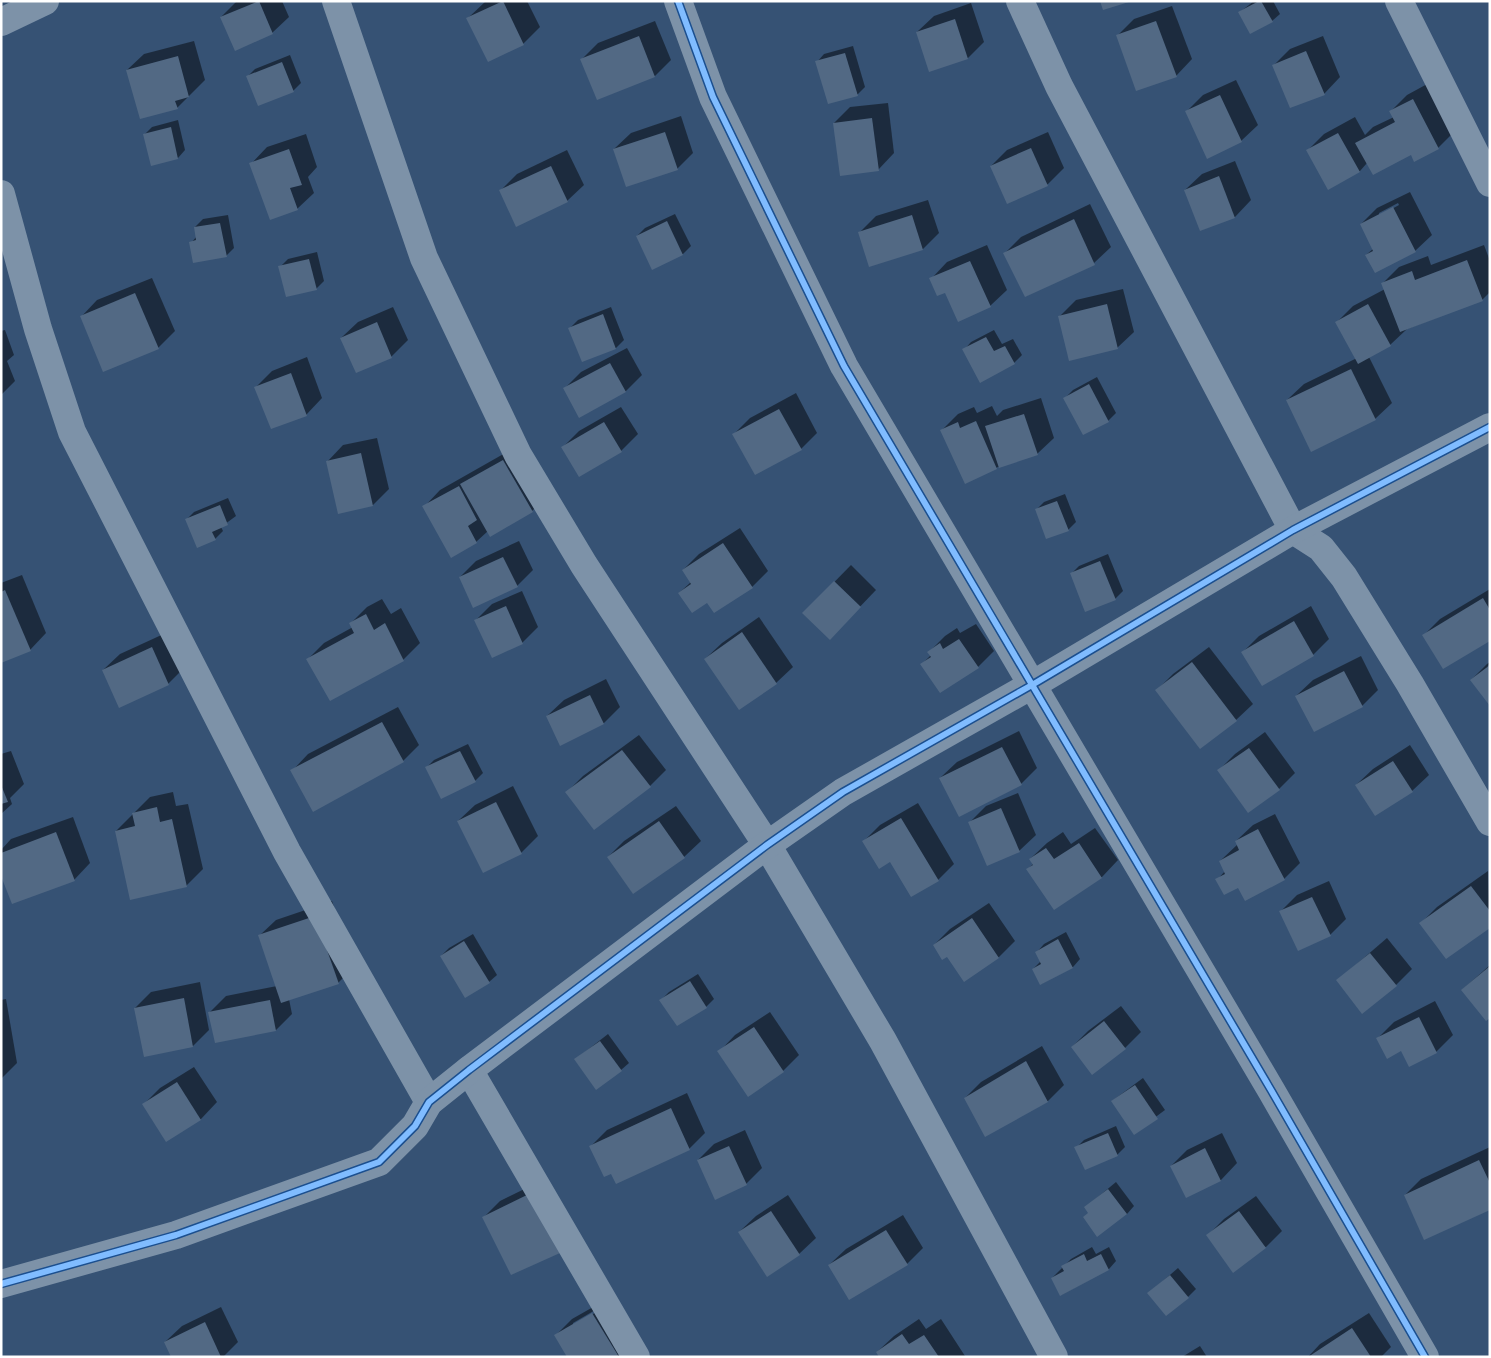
<svg xmlns="http://www.w3.org/2000/svg" width="1491" height="1358" viewBox="0 0 1491 1358" font-family="'Exo 2',sans-serif">
	<rect width="100%" height="100%" fill="#365274"/>
	<!-- shadow -->
	<g fill="#0007" fill-rule="evenodd">
		<polygon points="237,1 282,1 289,17 272,33 221,17"/>
		<polygon points="486,1 527,1 540,27 523,44 468,18"/>
		<polygon points="1254,1 1273,1 1280,14 1272,21 1240,12"/>
		<polygon points="971,3 984,42 968,58 930,70 917,32 934,16"/>
		<polygon points="1172,6 1192,59 1176,76 1117,36 1134,19"/>
		<polygon points="655,21 671,60 655,76 582,59 598,43"/>
		<polygon points="1323,36 1340,77 1324,94 1274,65 1290,49"/>
		<polygon points="194,41 205,80 177,108 127,70 144,54"/>
		<polygon points="853,46 865,87 858,94 829,102 817,62 824,54"/>
		<polygon points="290,55 301,83 293,91 247,77 255,69"/>
		<polygon points="1236,80 1258,125 1241,141 1186,112 1203,95"/>
		<polygon points="1429,83 1455,131 1438,148 1415,160 1412,154 1367,163 1360,171 1328,188 1308,150 1324,134 1355,117 1365,135 1373,127 1394,117 1391,111 1407,95"/>
		<polygon points="888,103 894,153 878,170 834,123 850,107"/>
		<polygon points="681,116 693,153 677,169 614,149 631,133"/>
		<polygon points="178,120 185,150 178,158 144,135 152,127"/>
		<polygon points="1048,132 1064,168 1048,184 1008,203 991,166 1007,150"/>
		<polygon points="306,134 317,167 308,177 314,193 297,209 251,164 267,147"/>
		<polygon points="567,150 584,185 567,201 500,191 517,174"/>
		<polygon points="1235,161 1251,200 1235,217 1201,230 1185,190 1202,174"/>
		<path d="M 1410,192 L 1432,235 L 1415,251 L 1366,255 L 1374,248 L 1361,224 L 1377,208 ZM 1398,203 L 1399,205 L 1379,216 L 1379,213 Z"/>
		<polygon points="928,200 939,233 923,249 870,266 860,232 876,216"/>
		<polygon points="1090,204 1111,247 1094,263 1026,296 1005,253 1021,237"/>
		<polygon points="675,214 691,246 683,254 653,268 637,236 645,228"/>
		<polygon points="228,215 234,248 226,256 191,243 197,236 195,227 203,219"/>
		<polygon points="987,245 1007,290 990,306 946,291 931,279 947,262"/>
		<polygon points="1484,245 1490,261 1490,292 1482,300 1407,329 1390,345 1369,357 1392,403 1375,419 1287,400 1304,384 1357,358 1337,322 1353,306 1385,289 1383,283 1399,267 1428,256 1431,265"/>
		<polygon points="317,252 324,281 316,289 280,267 288,259"/>
		<polygon points="152,278 175,331 158,348 81,317 97,300"/>
		<polygon points="1123,289 1134,332 1117,348 1059,317 1076,300"/>
		<polygon points="393,307 408,340 391,357 341,338 358,322"/>
		<polygon points="611,307 624,340 616,348 583,360 570,328 578,320"/>
		<polygon points="5,330 14,355 7,361 15,381 1,395 1,331"/>
		<polygon points="994,330 1002,344 1013,339 1022,355 1014,363 964,350 971,342"/>
		<polygon points="627,348 642,375 626,391 580,416 565,388 581,372"/>
		<polygon points="307,357 322,398 306,415 256,387 272,371"/>
		<polygon points="1097,377 1116,413 1108,421 1065,398 1073,390"/>
		<polygon points="796,393 817,433 801,449 734,434 750,418"/>
		<polygon points="1041,398 1054,438 1037,454 998,467 965,482 942,430 958,414 974,407 977,413 992,406 997,416 1003,410"/>
		<polygon points="621,407 638,434 621,451 579,475 563,447 579,431"/>
		<polygon points="377,438 389,489 373,505 339,513 327,462 343,445"/>
		<polygon points="519,445 548,495 532,511 488,531 476,542 424,507 440,490"/>
		<polygon points="1065,494 1076,522 1068,530 1036,510 1044,502"/>
		<polygon points="228,498 236,516 221,527 223,531 215,539 186,520 194,512"/>
		<polygon points="740,528 768,571 752,587 707,602 679,593 691,582 683,570 699,554"/>
		<polygon points="519,541 533,570 517,586 460,577 476,561"/>
		<polygon points="1108,554 1123,591 1115,599 1071,574 1079,566"/>
		<polygon points="851,565 876,590 830,638 804,613"/>
		<polygon points="22,575 46,633 30,650 1,662 1,583"/>
		<polygon points="1490,589 1490,639 1424,635 1440,619"/>
		<polygon points="522,591 538,627 522,643 476,620 492,604"/>
		<polygon points="382,599 391,614 401,608 420,643 403,660 330,699 308,659 324,643 353,627 351,623 367,607"/>
		<polygon points="1311,606 1329,639 1313,655 1243,652 1259,636"/>
		<polygon points="759,617 793,667 776,683 705,659 722,643"/>
		<polygon points="976,624 994,651 978,667 922,664 931,655 929,652 945,636 957,628 960,633"/>
		<polygon points="168,632 184,668 168,684 103,670 120,654"/>
		<polygon points="1209,647 1253,704 1236,720 1157,690 1173,674"/>
		<polygon points="1361,656 1378,690 1362,706 1296,696 1313,680"/>
		<polygon points="1490,662 1487,668 1471,680 1487,664"/>
		<polygon points="606,679 620,707 604,723 561,744 547,716 564,700"/>
		<polygon points="398,707 419,745 403,761 292,771 308,754"/>
		<polygon points="1019,731 1037,768 1021,784 940,778 957,762"/>
		<polygon points="1265,732 1295,773 1279,789 1249,811 1219,770 1235,754"/>
		<polygon points="639,735 666,770 650,786 567,792 583,776"/>
		<polygon points="468,744 483,773 475,781 426,768 434,760"/>
		<polygon points="1410,745 1429,775 1412,791 1375,814 1356,785 1373,769"/>
		<polygon points="11,751 24,784 10,798 12,804 1,814 1,754"/>
		<polygon points="513,786 538,836 521,853 458,821 475,805"/>
		<polygon points="173,792 176,806 188,804 203,869 186,886 116,831 150,797"/>
		<polygon points="1018,793 1036,835 1019,851 970,822 986,806"/>
		<polygon points="918,803 954,864 938,880 890,860 864,841 880,825"/>
		<polygon points="676,806 701,841 684,857 633,893 608,857 624,841"/>
		<polygon points="1275,814 1300,863 1284,879 1239,887 1217,880 1225,871 1220,861 1238,844 1236,841 1253,825"/>
		<polygon points="73,817 90,863 74,880 1,872 1,850 11,839"/>
		<polygon points="1095,828 1118,860 1102,877 1054,908 1028,869 1033,864 1030,859 1047,843 1063,832 1071,844"/>
		<polygon points="1488,871 1490,926 1421,923 1437,907"/>
		<polygon points="1329,881 1346,919 1330,935 1281,911 1297,895"/>
		<polygon points="332,901 354,967 338,983 289,999 292,1014 276,1030 210,1012 226,996 277,986 259,936 276,920"/>
		<polygon points="989,903 1015,941 999,957 965,980 947,955 934,945 950,929"/>
		<polygon points="1066,932 1080,959 1073,967 1041,984 1033,969 1041,961 1037,952 1044,944"/>
		<polygon points="473,934 497,975 489,982 441,956 449,948"/>
		<polygon points="1387,938 1412,969 1396,985 1337,981"/>
		<polygon points="1490,965 1490,1016 1462,990"/>
		<polygon points="698,974 714,999 706,1007 661,1000 669,992"/>
		<polygon points="200,982 209,1030 193,1046 135,1008 151,992"/>
		<polygon points="6,999 17,1063 1,1079 1,1000"/>
		<polygon points="1435,1001 1453,1035 1436,1052 1409,1065 1402,1050 1378,1038 1394,1022"/>
		<polygon points="1121,1006 1141,1032 1125,1048 1072,1047 1088,1031"/>
		<polygon points="770,1012 799,1055 783,1071 719,1052 735,1035"/>
		<polygon points="608,1034 629,1063 621,1070 576,1059"/>
		<polygon points="1042,1046 1064,1085 1048,1101 965,1098 981,1082"/>
		<polygon points="194,1067 217,1102 201,1119 167,1140 144,1104 160,1088"/>
		<polygon points="1143,1078 1165,1110 1134,1133 1112,1101"/>
		<polygon points="687,1093 705,1133 689,1149 612,1172 591,1146 607,1130"/>
		<polygon points="1116,1126 1125,1147 1117,1155 1076,1148 1084,1140"/>
		<polygon points="745,1130 762,1168 746,1184 698,1160 714,1144"/>
		<polygon points="1222,1133 1237,1163 1221,1180 1186,1196 1171,1166 1187,1150"/>
		<polygon points="1490,1147 1490,1208 1405,1195 1421,1179"/>
		<polygon points="547,1178 575,1235 484,1217 500,1201"/>
		<polygon points="1116,1182 1134,1206 1127,1214 1089,1212 1086,1207"/>
		<polygon points="788,1195 816,1238 799,1254 767,1275 739,1232 756,1216"/>
		<polygon points="1256,1196 1282,1231 1266,1247 1208,1235 1224,1219"/>
		<polygon points="903,1215 923,1248 907,1264 829,1265 846,1249"/>
		<polygon points="1092,1247 1096,1254 1109,1247 1116,1261 1109,1269 1061,1295 1052,1278 1071,1259"/>
		<polygon points="1178,1268 1196,1289 1188,1297 1149,1293"/>
		<path d="M 609,1298 L 635,1341 L 619,1357 L 555,1336 L 572,1319 ZM 597,1309 L 598,1311 L 573,1326 L 573,1323 Z"/>
		<polygon points="221,1307 238,1342 223,1357 173,1357 165,1342 182,1326"/>
		<polygon points="1369,1313 1391,1347 1381,1357 1308,1357 1320,1344"/>
		<polygon points="919,1319 926,1329 941,1319 965,1356 880,1357 877,1352 894,1336"/>
		<polygon points="1200,1346 1207,1357 1182,1357"/>
	</g>
	<!-- building -->
	<g fill="#526984">
		<polygon points="259,1 273,34 235,51 220,17"/>
		<polygon points="503,1 524,45 488,62 466,18"/>
		<polygon points="1100,1 1128,1 1129,2 1103,10"/>
		<polygon points="1259,1 1261,1 1273,22 1250,34 1238,12"/>
		<polygon points="955,19 968,59 929,72 916,32"/>
		<polygon points="1156,21 1177,77 1136,91 1116,35"/>
		<polygon points="639,36 655,77 597,100 580,59"/>
		<polygon points="1306,51 1325,95 1290,108 1272,65"/>
		<polygon points="845,53 858,96 828,104 815,61"/>
		<polygon points="178,56 189,97 175,101 178,109 140,119 126,70"/>
		<polygon points="282,62 294,92 258,106 246,76"/>
		<polygon points="1220,95 1242,142 1207,159 1185,111"/>
		<polygon points="1413,99 1439,149 1414,162 1411,155 1373,175 1355,143 1395,122 1389,111"/>
		<polygon points="872,118 879,171 840,176 833,123"/>
		<polygon points="171,127 178,159 151,166 143,134"/>
		<polygon points="665,132 678,170 626,187 613,149"/>
		<polygon points="1338,133 1360,172 1328,190 1306,150"/>
		<polygon points="1031,148 1048,186 1007,204 990,166"/>
		<polygon points="289,149 302,185 290,188 298,210 270,220 249,163"/>
		<polygon points="551,166 568,202 516,227 499,190"/>
		<polygon points="1219,176 1235,218 1200,231 1184,190"/>
		<polygon points="1393,207 1416,252 1375,273 1365,255 1373,251 1360,224"/>
		<polygon points="912,215 923,250 869,267 858,232"/>
		<polygon points="1074,219 1095,265 1025,297 1003,253"/>
		<polygon points="667,221 683,255 652,270 636,236"/>
		<polygon points="220,223 227,257 193,263 189,242 196,240 194,227"/>
		<polygon points="309,259 317,290 286,297 278,266"/>
		<polygon points="1467,260 1483,301 1400,332 1381,283 1412,271 1415,280"/>
		<polygon points="970,261 991,307 958,322 945,293 937,296 929,278"/>
		<polygon points="135,293 159,349 103,372 80,316"/>
		<polygon points="1107,304 1118,349 1069,361 1058,316"/>
		<polygon points="1368,304 1391,346 1358,364 1335,322"/>
		<polygon points="603,314 616,349 582,362 568,328"/>
		<polygon points="377,322 392,358 356,373 340,338"/>
		<polygon points="986,337 994,351 1005,346 1015,364 980,383 962,349"/>
		<polygon points="610,363 626,392 579,418 563,388"/>
		<polygon points="1351,369 1376,420 1311,452 1286,400"/>
		<polygon points="291,373 307,416 271,429 254,387"/>
		<polygon points="1089,384 1109,422 1083,435 1063,398"/>
		<polygon points="779,409 802,450 755,475 732,434"/>
		<polygon points="1024,414 1038,455 999,468 985,426"/>
		<polygon points="976,421 997,469 965,484 940,430 958,422 960,428"/>
		<polygon points="604,422 622,452 579,477 561,447"/>
		<polygon points="361,453 373,506 338,514 326,461"/>
		<polygon points="503,460 533,512 490,537 460,484"/>
		<polygon points="459,486 477,520 468,526 477,543 451,558 422,506"/>
		<polygon points="1057,501 1069,531 1046,539 1035,509"/>
		<polygon points="220,505 228,525 212,532 216,540 197,548 185,519"/>
		<polygon points="723,543 753,588 714,613 707,603 692,613 678,593 691,584 682,570"/>
		<polygon points="503,557 518,587 473,608 459,577"/>
		<polygon points="1100,561 1116,600 1085,612 1070,573"/>
		<polygon points="834,581 861,607 830,640 802,613"/>
		<polygon points="5,590 31,651 1,663 1,592"/>
		<polygon points="1483,598 1490,610 1490,641 1443,669 1422,635"/>
		<polygon points="506,606 523,644 492,658 474,620"/>
		<polygon points="366,614 374,630 385,623 404,661 330,701 306,659 354,633 349,623"/>
		<polygon points="1294,621 1314,656 1262,686 1241,652"/>
		<polygon points="742,632 777,684 739,710 704,659"/>
		<polygon points="959,639 979,668 940,693 920,664 931,657 927,652 940,643 943,649"/>
		<polygon points="152,647 169,685 119,708 102,670"/>
		<polygon points="1192,662 1237,721 1200,749 1155,690"/>
		<polygon points="1490,665 1490,706 1470,680"/>
		<polygon points="1344,671 1363,707 1314,732 1295,696"/>
		<polygon points="590,695 604,724 560,746 546,716"/>
		<polygon points="382,722 404,762 313,812 290,770"/>
		<polygon points="1002,747 1022,785 959,817 939,778"/>
		<polygon points="1249,748 1280,790 1248,813 1217,770"/>
		<polygon points="622,750 651,787 594,830 565,792"/>
		<polygon points="460,751 476,782 441,799 425,767"/>
		<polygon points="1393,761 1413,792 1375,816 1355,785"/>
		<polygon points="1,785 8,802 1,804"/>
		<polygon points="496,802 522,854 483,873 457,821"/>
		<polygon points="157,807 160,822 172,819 187,887 130,900 115,831 135,826 132,813"/>
		<polygon points="1001,808 1020,852 987,866 968,822"/>
		<polygon points="901,818 939,881 911,897 890,862 879,869 862,841"/>
		<polygon points="659,821 685,858 633,894 607,857"/>
		<polygon points="1258,829 1285,880 1245,901 1238,888 1224,895 1215,879 1225,874 1219,861 1239,850 1235,841"/>
		<polygon points="56,832 75,881 12,904 1,876 1,853"/>
		<polygon points="1079,843 1102,878 1054,910 1026,869 1033,865 1029,859 1046,848 1054,859"/>
		<polygon points="1471,886 1490,911 1490,928 1446,959 1419,923"/>
		<polygon points="1312,897 1331,936 1298,951 1279,911"/>
		<polygon points="315,916 339,984 281,1003 258,935"/>
		<polygon points="972,918 999,958 964,982 947,957 942,960 933,945"/>
		<polygon points="1058,939 1073,968 1040,985 1032,969 1041,964 1035,952"/>
		<polygon points="464,941 490,983 465,998 440,956"/>
		<polygon points="1370,953 1397,986 1362,1014 1336,980"/>
		<polygon points="1490,966 1490,1018 1486,1021 1461,990"/>
		<polygon points="690,981 707,1008 677,1026 659,1000"/>
		<polygon points="184,998 193,1047 144,1057 134,1008"/>
		<polygon points="270,1000 276,1031 215,1043 208,1012"/>
		<polygon points="1419,1017 1437,1053 1409,1067 1401,1051 1387,1059 1376,1038"/>
		<polygon points="1104,1021 1126,1049 1092,1075 1071,1047"/>
		<polygon points="754,1027 784,1072 748,1097 717,1051"/>
		<polygon points="600,1041 622,1071 596,1090 574,1059"/>
		<polygon points="1026,1061 1048,1102 985,1137 964,1098"/>
		<polygon points="177,1082 201,1120 166,1142 142,1104"/>
		<polygon points="1135,1085 1158,1119 1134,1135 1111,1101"/>
		<polygon points="671,1108 690,1150 616,1184 611,1174 604,1177 589,1146"/>
		<polygon points="1108,1133 1118,1156 1085,1170 1074,1147"/>
		<polygon points="729,1146 747,1185 715,1200 697,1160"/>
		<polygon points="1205,1148 1221,1181 1186,1198 1170,1166"/>
		<polygon points="1479,1160 1490,1183 1490,1210 1424,1240 1404,1195"/>
		<polygon points="1108,1189 1127,1214 1097,1237 1083,1217 1088,1213 1084,1207"/>
		<polygon points="531,1193 560,1253 511,1275 482,1217"/>
		<polygon points="771,1211 800,1255 767,1277 738,1232"/>
		<polygon points="1239,1211 1266,1248 1233,1273 1206,1235"/>
		<polygon points="886,1230 908,1265 849,1300 828,1265"/>
		<polygon points="1084,1254 1087,1261 1101,1254 1109,1270 1060,1296 1051,1278 1064,1271 1061,1266"/>
		<polygon points="1170,1275 1189,1298 1166,1316 1147,1293"/>
		<polygon points="592,1313 619,1357 567,1357 554,1335"/>
		<polygon points="205,1322 221,1357 171,1357 164,1342"/>
		<polygon points="1352,1328 1371,1357 1308,1357"/>
		<polygon points="902,1334 909,1344 924,1335 939,1357 879,1357 876,1352"/>
	</g>
	<g fill="none" stroke-linecap="round" stroke-linejoin="round">
		<!-- minor -->
		<g stroke="#7d92a8" stroke-width="28">
			<polyline points="336,1 424,258 518,455 584,565 767,845 883,1041 1054,1357"/>
			<polyline points="678,1 713,97 844,366 1271,1090 1425,1357"/>
			<polyline points="1020,1 1059,86 1293,530 1321,548 1344,577 1410,684 1490,822"/>
			<polyline points="1399,1 1490,183"/>
			<polyline points="1,22 45,1"/>
			<polyline points="1,194 38,329 72,432 287,852 429,1102"/>
			<polyline points="469,1070 636,1357"/>
			<polyline points="1,1284 176,1235 379,1162 415,1126 429,1102 469,1070 767,845 843,792 1032,685 1293,530 1490,427"/>
		</g>
		<defs>
			<g id="cycleway">
				<polyline points="678,1 713,97 844,366 1271,1090 1425,1357"/>
				<polyline points="1,1284 176,1235 379,1162 415,1126 429,1102 469,1070 767,845 843,792 1032,685 1293,530 1490,427"/>
			</g>
		</defs>
		<!-- cycleway casing -->
		<use href="#cycleway" stroke="#1b4f8f" stroke-width="9"/>
		<!-- cycleway -->
		<use href="#cycleway" stroke="#80bcff" stroke-width="6"/>
	</g>
	<!-- border -->
	<rect width="1491" height="1358" fill="none" stroke="#ffffff" stroke-width="5"/>
</svg>
